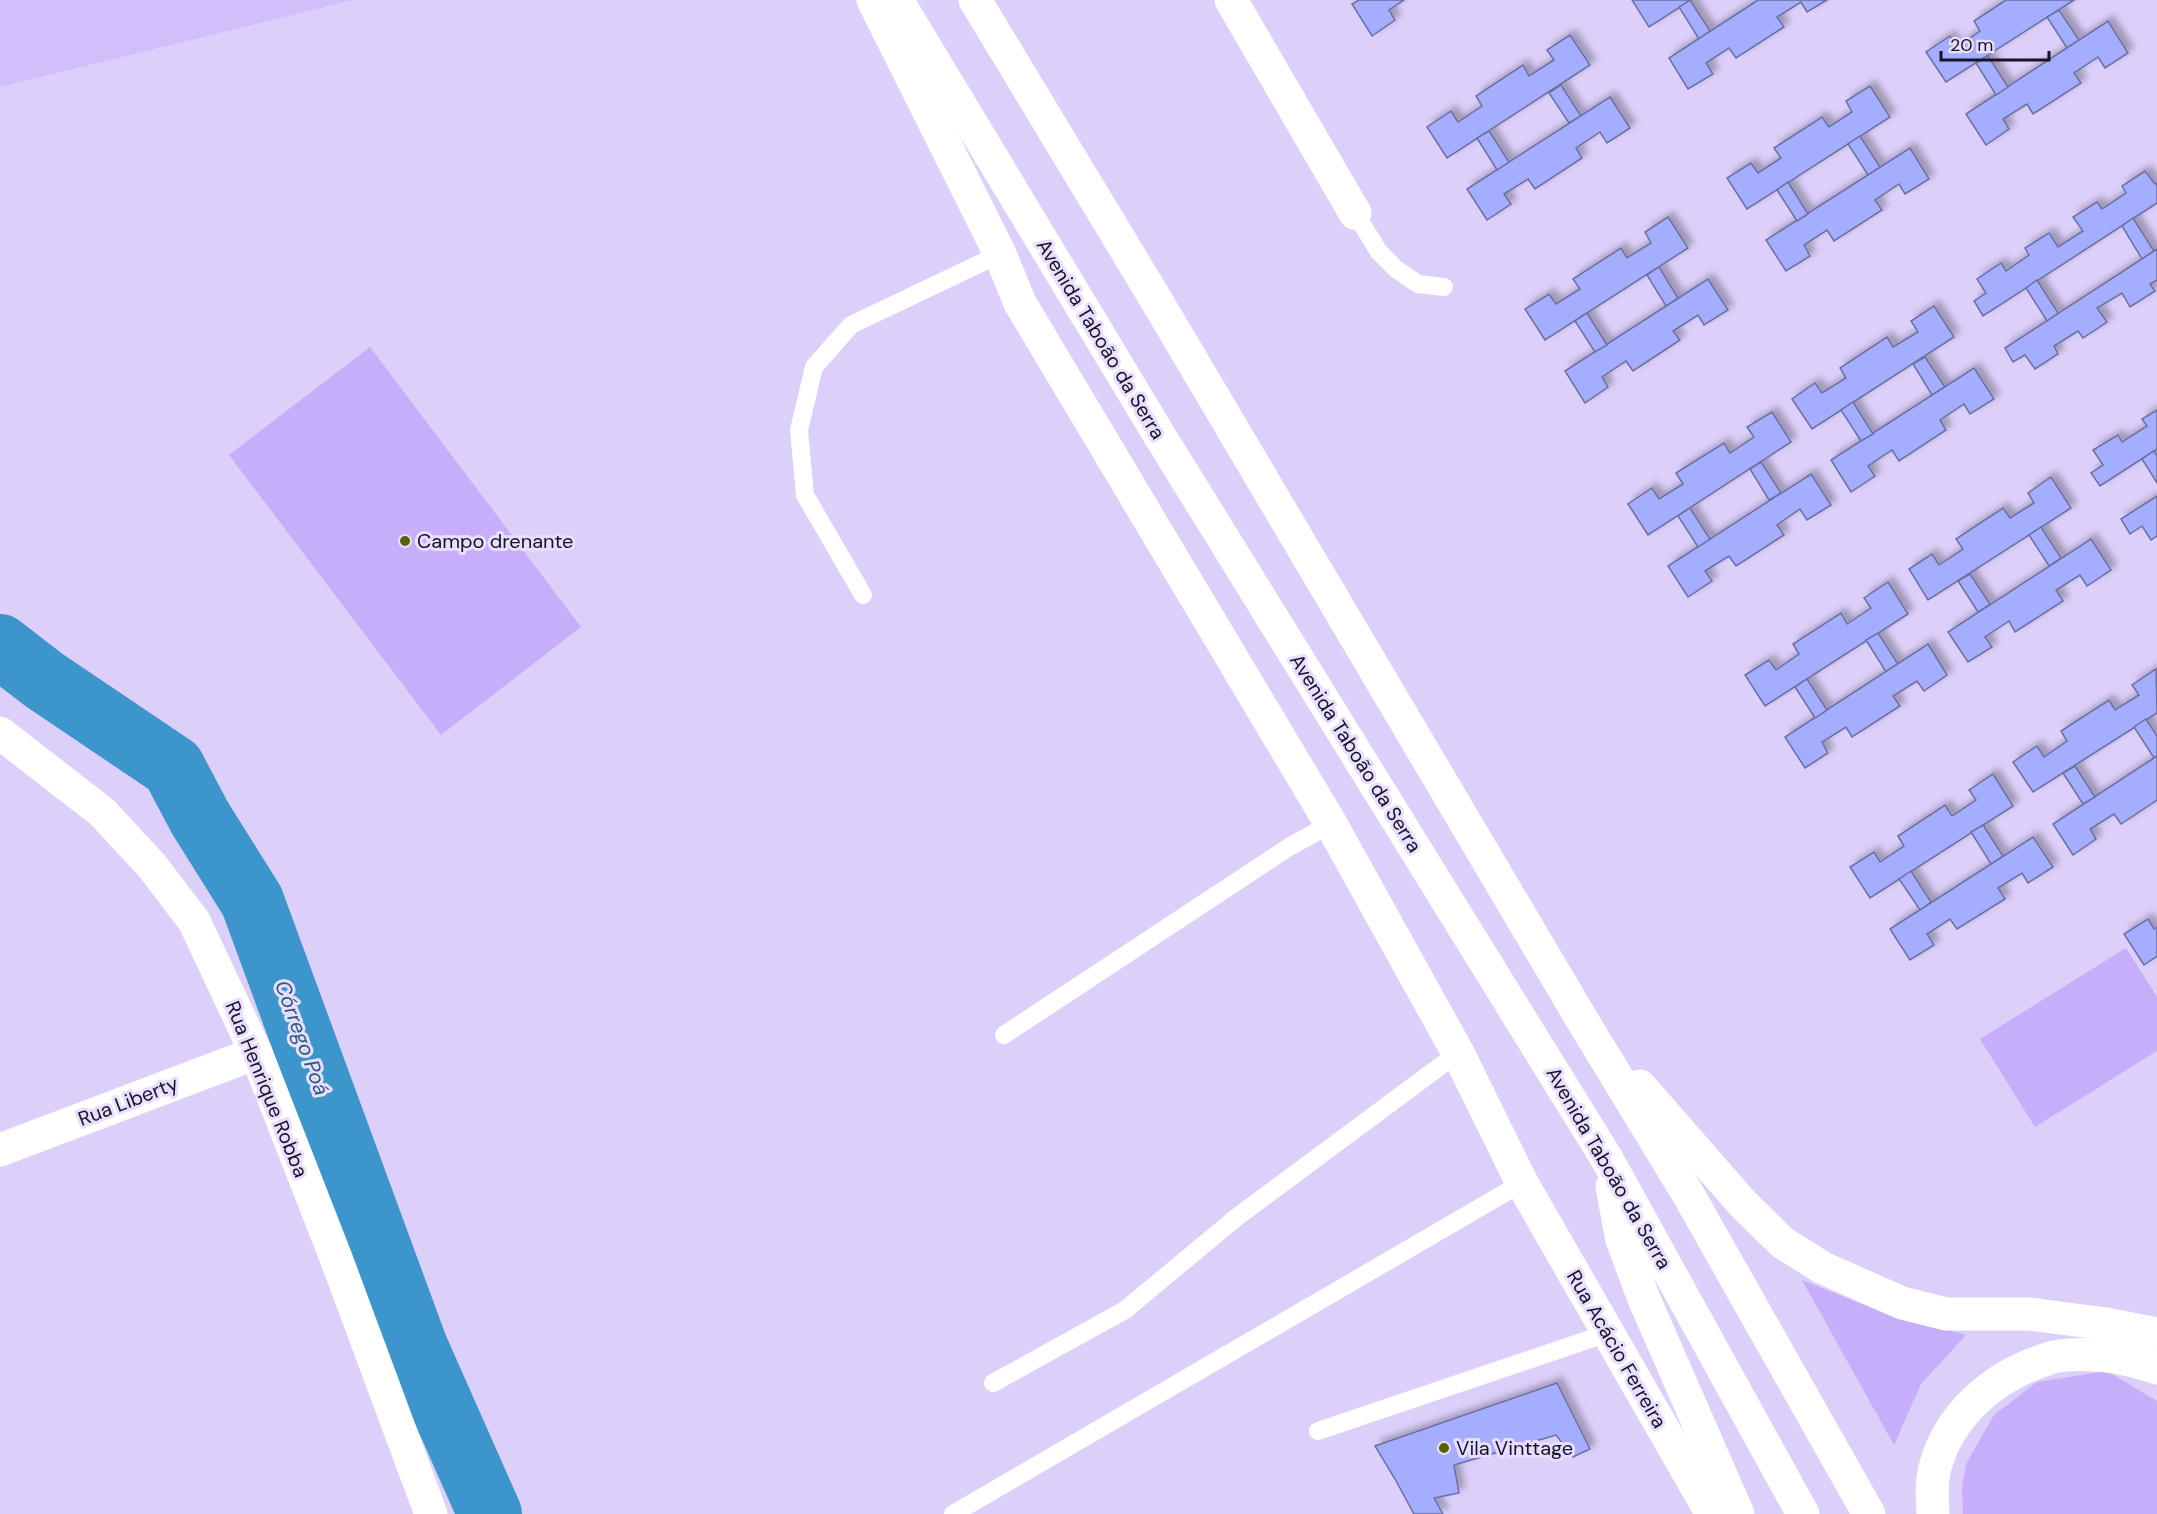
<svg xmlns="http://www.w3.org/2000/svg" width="2157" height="1514" viewBox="0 0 2157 1514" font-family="'DM Sans',sans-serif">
	<defs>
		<filter id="shadow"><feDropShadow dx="5.5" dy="-5.5" stdDeviation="3" flood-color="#0004"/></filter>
	</defs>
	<rect width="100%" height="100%" fill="#dccffa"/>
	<!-- built -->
	<polygon fill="#d1bffb" points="0,0 353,0 0,87"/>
	<!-- green -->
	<g fill="#c7aefb">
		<polygon points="370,347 581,627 441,735 229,455"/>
		<polygon points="2126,948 2157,997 2157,1051 2035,1127 1980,1039"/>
		<polygon points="1802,1280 1879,1311 1966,1335 1921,1384 1894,1445"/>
		<polygon points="2107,1371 2157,1401 2157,1514 1963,1514 1962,1489 1966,1464 1994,1415 2037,1382"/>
	</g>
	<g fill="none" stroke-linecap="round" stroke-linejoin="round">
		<!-- river -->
		<polyline stroke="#3c95cb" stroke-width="64" points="0,646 44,680 173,767 200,818 252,901 416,1347 490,1514"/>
	</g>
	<!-- building -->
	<g fill="#a5adff" stroke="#6a6fa0" stroke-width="1.5" filter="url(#shadow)">
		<polygon points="1359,0 1404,0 1389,10 1395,20 1372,36 1352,4"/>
		<polygon points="1632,0 1691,0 1649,27"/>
		<polygon points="1690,0 1710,31 1699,39 1679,7"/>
		<polygon points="1758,0 1827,0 1807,12 1801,2 1777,17 1784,27 1736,58 1729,48 1706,63 1713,74 1688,89 1669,58"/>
		<polygon points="2006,0 2074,0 1946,82 1926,52 1950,36 1957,47 1980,31 1974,21"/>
		<polygon points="2059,10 2079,40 2067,48 2047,17"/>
		<polygon points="2108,21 2128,53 2105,68 2098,57 2074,73 2081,83 2033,114 2027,104 2003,119 2009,129 1986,145 1966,114"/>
		<polygon points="1570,35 1590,65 1447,158 1427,127 1451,111 1458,122 1482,106 1476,96 1523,65 1529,76 1554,60 1547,50"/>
		<polygon points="1988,56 2008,87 1996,95 1976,63"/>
		<polygon points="1561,85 1581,116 1569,123 1549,93"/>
		<polygon points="1870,86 1890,117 1747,209 1727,178 1751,163 1758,173 1781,158 1774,148 1822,117 1829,127 1852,112 1846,101"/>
		<polygon points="1610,97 1630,128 1607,143 1600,132 1576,148 1582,158 1535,189 1528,179 1504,194 1511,204 1487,220 1467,189"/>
		<polygon points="1489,131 1509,162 1497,170 1477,138"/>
		<polygon points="1860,136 1880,167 1868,175 1848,144"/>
		<polygon points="1910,148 1929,179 1905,194 1899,184 1875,200 1882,210 1834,241 1827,230 1804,245 1810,256 1786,271 1766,240"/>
		<polygon points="2145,171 2155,184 2157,183 2157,203 1983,316 1974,301 1986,293 1977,279 2001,263 2006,271 2029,255 2025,248 2049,233 2058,247 2083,231 2073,217 2097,202 2102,209 2126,193 2122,186"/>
		<polygon points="1788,182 1808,214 1797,221 1777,190"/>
		<polygon points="1668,217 1688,248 1545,340 1525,309 1549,294 1556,304 1580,289 1573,279 1621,248 1627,258 1651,243 1645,232"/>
		<polygon points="2133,218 2154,251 2142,259 2122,226"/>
		<polygon points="2157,249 2157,280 2150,284 2155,291 2130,307 2122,293 2097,308 2107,322 2083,338 2078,331 2054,346 2058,354 2035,369 2025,355 2013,362 2005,348"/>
		<polygon points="1659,267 1678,298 1666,306 1647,275"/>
		<polygon points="1708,279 1728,310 1704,325 1698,315 1673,331 1680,340 1633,371 1626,361 1602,377 1608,387 1585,403 1565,371"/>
		<polygon points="2037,280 2058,313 2047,321 2026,288"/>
		<polygon points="1934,306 1954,337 1812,429 1792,399 1815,383 1822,393 1846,378 1840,368 1887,337 1893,347 1918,332 1911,321"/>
		<polygon points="1587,313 1607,345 1595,352 1575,321"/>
		<polygon points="1925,357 1945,387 1932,395 1913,364"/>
		<polygon points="1974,368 1994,399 1970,414 1964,404 1940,420 1946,430 1899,461 1892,450 1868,466 1875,476 1851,492 1831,460"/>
		<polygon points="1853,402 1873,434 1861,441 1841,410"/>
		<polygon points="2157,410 2157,449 2100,486 2091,473 2103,465 2093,450 2118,435 2122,442 2147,426 2142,419"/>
		<polygon points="1772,412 1791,442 1648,535 1628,504 1652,488 1659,499 1683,484 1676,473 1724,443 1730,453 1754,437 1747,427"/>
		<polygon points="2154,451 2157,456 2157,483 2142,459"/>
		<polygon points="1761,462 1781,493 1769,500 1750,469"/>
		<polygon points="1811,474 1831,505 1807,520 1800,509 1777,525 1784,535 1736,566 1729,556 1705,571 1712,581 1688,597 1668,566"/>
		<polygon points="2051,477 2071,508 1928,600 1909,569 1932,554 1939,565 1963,549 1956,539 2003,508 2010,518 2034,503 2028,493"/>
		<polygon points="2157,496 2157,536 2151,540 2142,526 2130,534 2121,519"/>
		<polygon points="1690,508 1710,539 1698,547 1678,516"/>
		<polygon points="2041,527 2061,558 2049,566 2029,535"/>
		<polygon points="2091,539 2111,570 2087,586 2080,575 2056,590 2063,601 2015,632 2009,621 1985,637 1992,647 1968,662 1948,632"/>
		<polygon points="1970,574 1990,604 1978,612 1958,581"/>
		<polygon points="1888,582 1908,614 1765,706 1745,675 1769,660 1776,670 1799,654 1793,644 1841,613 1847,624 1871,608 1864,598"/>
		<polygon points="1878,633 1898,664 1886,672 1866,640"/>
		<polygon points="1928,644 1947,675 1924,691 1917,681 1893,696 1900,706 1852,737 1846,727 1822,742 1828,753 1805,768 1785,737"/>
		<polygon points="2156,669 2157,713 2033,792 2013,762 2037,746 2044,757 2067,741 2061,731 2109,700 2115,710 2139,695 2132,685"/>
		<polygon points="1807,679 1827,710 1815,718 1795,687"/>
		<polygon points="2146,719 2157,736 2157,756 2154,758 2134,727"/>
		<polygon points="2157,756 2157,800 2121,824 2114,814 2090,829 2096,839 2073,855 2053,824"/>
		<polygon points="2075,766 2095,797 2083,804 2063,773"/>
		<polygon points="1993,774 2013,806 1870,898 1850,867 1874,852 1880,862 1904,846 1898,836 1945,805 1952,816 1976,800 1969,790"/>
		<polygon points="1983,825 2003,856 1991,864 1971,832"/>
		<polygon points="2033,837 2053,867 2028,883 2022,873 1998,888 2005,899 1957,929 1950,919 1927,934 1934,945 1910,960 1890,929"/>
		<polygon points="1911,871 1931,902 1920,910 1899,879"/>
		<polygon points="2148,919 2154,929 2157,927 2157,956 2144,965 2124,934"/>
		<polygon points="1557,1383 1590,1449 1573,1457 1556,1435 1454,1465 1459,1493 1434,1498 1443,1514 1414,1514 1395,1479 1375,1446"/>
	</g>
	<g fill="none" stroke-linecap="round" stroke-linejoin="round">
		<!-- lane -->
		<g stroke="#fff" stroke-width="18">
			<polyline points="1355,213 1379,252 1396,269 1418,284 1444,287"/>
			<polyline points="863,595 805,495 799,430 814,367 851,325 1000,254"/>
			<polyline points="1004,1035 1289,847 1331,824"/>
			<polyline points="993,1383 1125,1310 1237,1217 1458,1053"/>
			<polyline points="1318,1431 1608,1333"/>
			<polyline points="953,1514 1522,1183"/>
		</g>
		<!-- street -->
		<g stroke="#fff" stroke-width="33">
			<polyline points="1231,0 1355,213"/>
			<polyline points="0,733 102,812 152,866 194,921 256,1053 336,1258 431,1514"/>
			<polyline points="0,1150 256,1053"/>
		</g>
		<!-- secondary -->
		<polyline stroke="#fff" stroke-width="33" points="1522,1183 1712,1514"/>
		<!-- highway -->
		<g stroke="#fff" stroke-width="33">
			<polyline points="873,0 1000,254 1020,303 1331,824 1458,1053 1522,1183"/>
			<polyline points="897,0 1158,433 1607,1159 1803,1514"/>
			<polyline points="975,0 1155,298 1581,1018 1688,1194 1869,1514"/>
			<polyline points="1640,1086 1744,1205 1783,1243 1823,1268 1902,1303 1946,1314 2029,1314 2106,1324 2157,1334"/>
			<polyline points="1612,1187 1622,1240 1644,1299 1738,1514"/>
			<path d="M 1933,1514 C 1932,1497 1931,1480 1936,1464 C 1950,1416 1990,1380 2036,1363 C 2043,1361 2050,1357 2058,1356 C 2091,1352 2126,1357 2157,1368"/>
		</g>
	</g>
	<!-- markers -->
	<g fill="#556305" stroke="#e8deff" stroke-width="2">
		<circle cx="405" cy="541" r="6"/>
		<circle cx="1444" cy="1448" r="6"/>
	</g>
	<g text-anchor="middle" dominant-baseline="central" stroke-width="6" stroke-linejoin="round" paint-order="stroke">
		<!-- street labels -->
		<g font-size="20" fill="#191326" stroke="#e8deff">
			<text transform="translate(1101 339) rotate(59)">Avenida Taboão da Serra</text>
			<text transform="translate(1356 753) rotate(58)">Avenida Taboão da Serra</text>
			<text transform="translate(267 1089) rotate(68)">Rua Henrique Robba</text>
			<text transform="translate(128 1101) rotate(-21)">Rua Liberty</text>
			<text transform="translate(1609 1168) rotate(60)">Avenida Taboão da Serra</text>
			<text transform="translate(1617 1349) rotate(60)">Rua Acácio Ferreira</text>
		</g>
		<!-- poi labels -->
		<g font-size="20" fill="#191326" stroke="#e8deff" text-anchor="start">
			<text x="417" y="541">Campo drenante</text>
			<text x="1456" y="1448">Vila Vinttage</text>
		</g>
		<!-- water labels -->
		<g font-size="21" font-style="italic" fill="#2c5b78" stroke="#e8deff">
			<text transform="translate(302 1038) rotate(70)">Córrego Poá</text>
		</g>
	</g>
	<!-- scale -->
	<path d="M1941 51v9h108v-9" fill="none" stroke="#191326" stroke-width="3"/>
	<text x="1950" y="51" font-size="18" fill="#191326" stroke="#e8deff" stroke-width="4.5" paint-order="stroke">20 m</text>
</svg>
